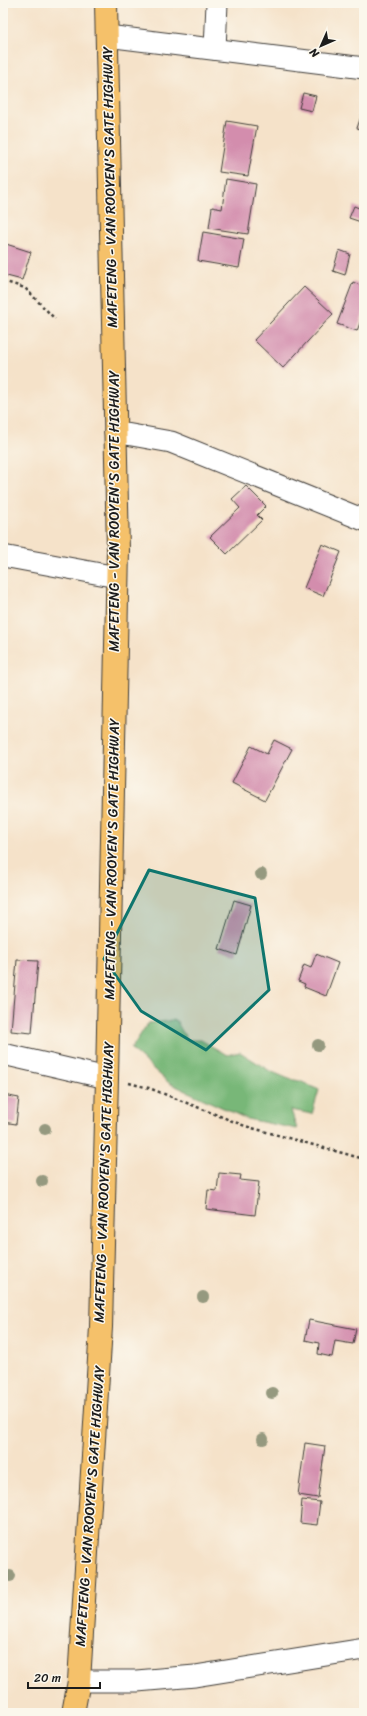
<svg xmlns="http://www.w3.org/2000/svg" width="367" height="1716" viewBox="0 0 367 1716" font-family="Sriracha,sans-serif">
	<rect width="100%" height="100%" fill="#fbf7ec"/>
	<filter id="ink" filterUnits="userSpaceOnUse"><feTurbulence type="fractalNoise" baseFrequency=".025" numOctaves="2"/><feDisplacementMap in="SourceGraphic" scale="8" xChannelSelector="R" yChannelSelector="G"/><feConvolveMatrix kernelMatrix="1 2 1 2 8 2 1 2 1" color-interpolation-filters="sRGB"/></filter>
	<filter id="wash" filterUnits="userSpaceOnUse"><feTurbulence type="fractalNoise" baseFrequency=".012" numOctaves="4" result="noise"/><feDisplacementMap in="SourceGraphic" scale="16" xChannelSelector="R" yChannelSelector="G"/><feGaussianBlur stdDeviation="0.9" result="paint"/><feColorMatrix in="noise" values="0 0 0 0 0 0 0 0 0 0 0 0 0 0 0 0 0 1.4 0 .05"/><feComposite in="paint" operator="in"/></filter>
	<g filter="url(#wash)">
		<rect width="100%" height="100%" fill="#f5e2c9"/>
		<!-- forest -->
		<polygon fill="#78b778" stroke="#4a6a4a" points="176,1020 187,1040 201,1040 227,1055 240,1052 270,1071 289,1079 300,1081 319,1090 312,1114 291,1110 297,1129 247,1119 169,1083 131,1049 148,1023"/>
		<g id="blocks">
			<!-- building -->
			<g fill="#d38dad">
				<polygon points="303,93 316,96 312,111 299,108"/>
				<polygon points="364,108 364,130 357,128"/>
				<polygon points="227,121 257,126 248,176 219,172"/>
				<polygon points="226,179 256,184 248,234 209,228 212,207 222,209"/>
				<polygon points="354,206 364,210 364,223 349,218"/>
				<polygon points="203,232 244,239 239,268 198,261"/>
				<polygon points="3,243 31,252 22,280 3,275"/>
				<polygon points="339,250 350,254 345,275 333,271"/>
				<polygon points="353,282 364,287 364,312 357,331 337,324"/>
				<polygon points="304,287 333,314 283,368 254,340"/>
				<polygon points="246,486 266,506 257,515 262,520 227,554 210,537 240,508 232,499"/>
				<polygon points="322,544 341,552 323,596 304,588"/>
				<polygon points="274,740 292,749 265,800 232,783 251,746 267,754"/>
				<polygon points="234,900 251,905 237,955 219,949"/>
				<polygon points="316,954 338,963 326,996 304,987 305,984 298,981 304,965 311,968"/>
				<polygon points="17,960 38,961 32,1033 11,1031"/>
				<polygon points="3,1095 19,1098 16,1124 3,1122"/>
				<polygon points="219,1173 241,1175 240,1180 259,1182 255,1215 206,1209 208,1190 217,1191"/>
				<polygon points="309,1320 356,1329 353,1344 335,1341 332,1357 318,1354 319,1343 305,1340"/>
				<polygon points="305,1443 325,1446 318,1498 298,1495"/>
				<polygon points="302,1500 320,1502 317,1525 300,1523"/>
			</g>
		</g>
	</g>
	<g filter="url(#ink)">
		<use href="#blocks" fill-opacity="0" stroke="#3d3a36" stroke-width="1"/>
		<g fill="none" stroke-linecap="round" stroke-linejoin="round">
			<defs>
				<g id="street">
					<polyline points="107,36 364,68"/>
					<polyline points="215,49 217,3"/>
					<polyline points="115,432 171,442 364,520"/>
					<polyline points="3,556 117,577"/>
					<polyline points="3,1054 107,1078"/>
					<polyline points="79,1681 137,1681 195,1676 364,1649"/>
				</g>
				<polyline id="primary" points="73,1713 79,1681 101,1327 107,1078 118,550 106,3"/>
			</defs>
			<!-- street casing -->
			<use href="#street" stroke="#3d3a36" stroke-width="23"/>
			<!-- primary casing -->
			<use href="#primary" stroke="#3d3a36" stroke-width="24"/>
			<!-- path -->
			<g stroke="#3d3a36" stroke-width="2.5" stroke-dasharray="3 3" stroke-linecap="butt">
				<polyline points="3,281 25,288 55,319"/>
				<polyline points="129,1083 149,1088 245,1126 364,1159"/>
			</g>
			<!-- street -->
			<use href="#street" stroke="#fff" stroke-width="21"/>
			<!-- primary -->
			<use href="#primary" stroke="#f5c16b" stroke-width="22"/>
		</g>
		<!-- trees -->
		<g fill="#95997f">
			<circle cx="261" cy="874" r="6"/>
			<circle cx="318" cy="1045" r="6"/>
			<circle cx="45" cy="1129" r="6"/>
			<circle cx="42" cy="1181" r="6"/>
			<circle cx="203" cy="1297" r="6"/>
			<circle cx="272" cy="1393" r="6"/>
			<circle cx="263" cy="1439" r="6"/>
			<circle cx="10" cy="1576" r="6"/>
		</g>
	</g>
	<!-- marked area -->
	<path fill="#0f766e" fill-opacity="0.2" stroke="#0f766e" stroke-width="3" stroke-linejoin="round" d="M 149,870 L 255,898 L 269,990 L 206,1050 L 141,1011 L 104,959 Z"/>
	<g text-anchor="middle" dominant-baseline="central" stroke-width="3" stroke-linejoin="round" paint-order="stroke">
		<!-- street labels -->
		<g font-size="14" fill="#1c1c1c" stroke="#fbf7ec">
			<text transform="translate(110 187) rotate(-91)">MAFETENG - VAN ROOYEN'S GATE HIGHWAY</text>
			<text transform="translate(114 511) rotate(-90)">MAFETENG - VAN ROOYEN'S GATE HIGHWAY</text>
			<text transform="translate(112 859) rotate(-89)">MAFETENG - VAN ROOYEN'S GATE HIGHWAY</text>
			<text transform="translate(104 1182) rotate(-88)">MAFETENG - VAN ROOYEN'S GATE HIGHWAY</text>
			<text transform="translate(90 1506) rotate(-86)">MAFETENG - VAN ROOYEN'S GATE HIGHWAY</text>
		</g>
	</g>
	<!-- margin -->
	<rect width="367" height="1716" fill="none" stroke="#fbf7ec" stroke-width="16"/>
	<!-- north arrow -->
	<g transform="translate(321 46) rotate(225)" stroke="#fbf7ec" stroke-width="3" paint-order="stroke">
	<path d="M0-3L7 15L0 10L-7 15Z" fill="#1c1c1c"/>
	<text y="-6" font-size="11" font-weight="bold" text-anchor="middle" fill="#1c1c1c">N</text>
	</g>
	<!-- scale -->
	<path d="M28 1682v6h72v-6" fill="none" stroke="#1c1c1c" stroke-width="2"/>
	<text x="34" y="1682" font-size="12" fill="#1c1c1c" stroke="#fbf7ec" stroke-width="3" paint-order="stroke">20 m</text>
</svg>
